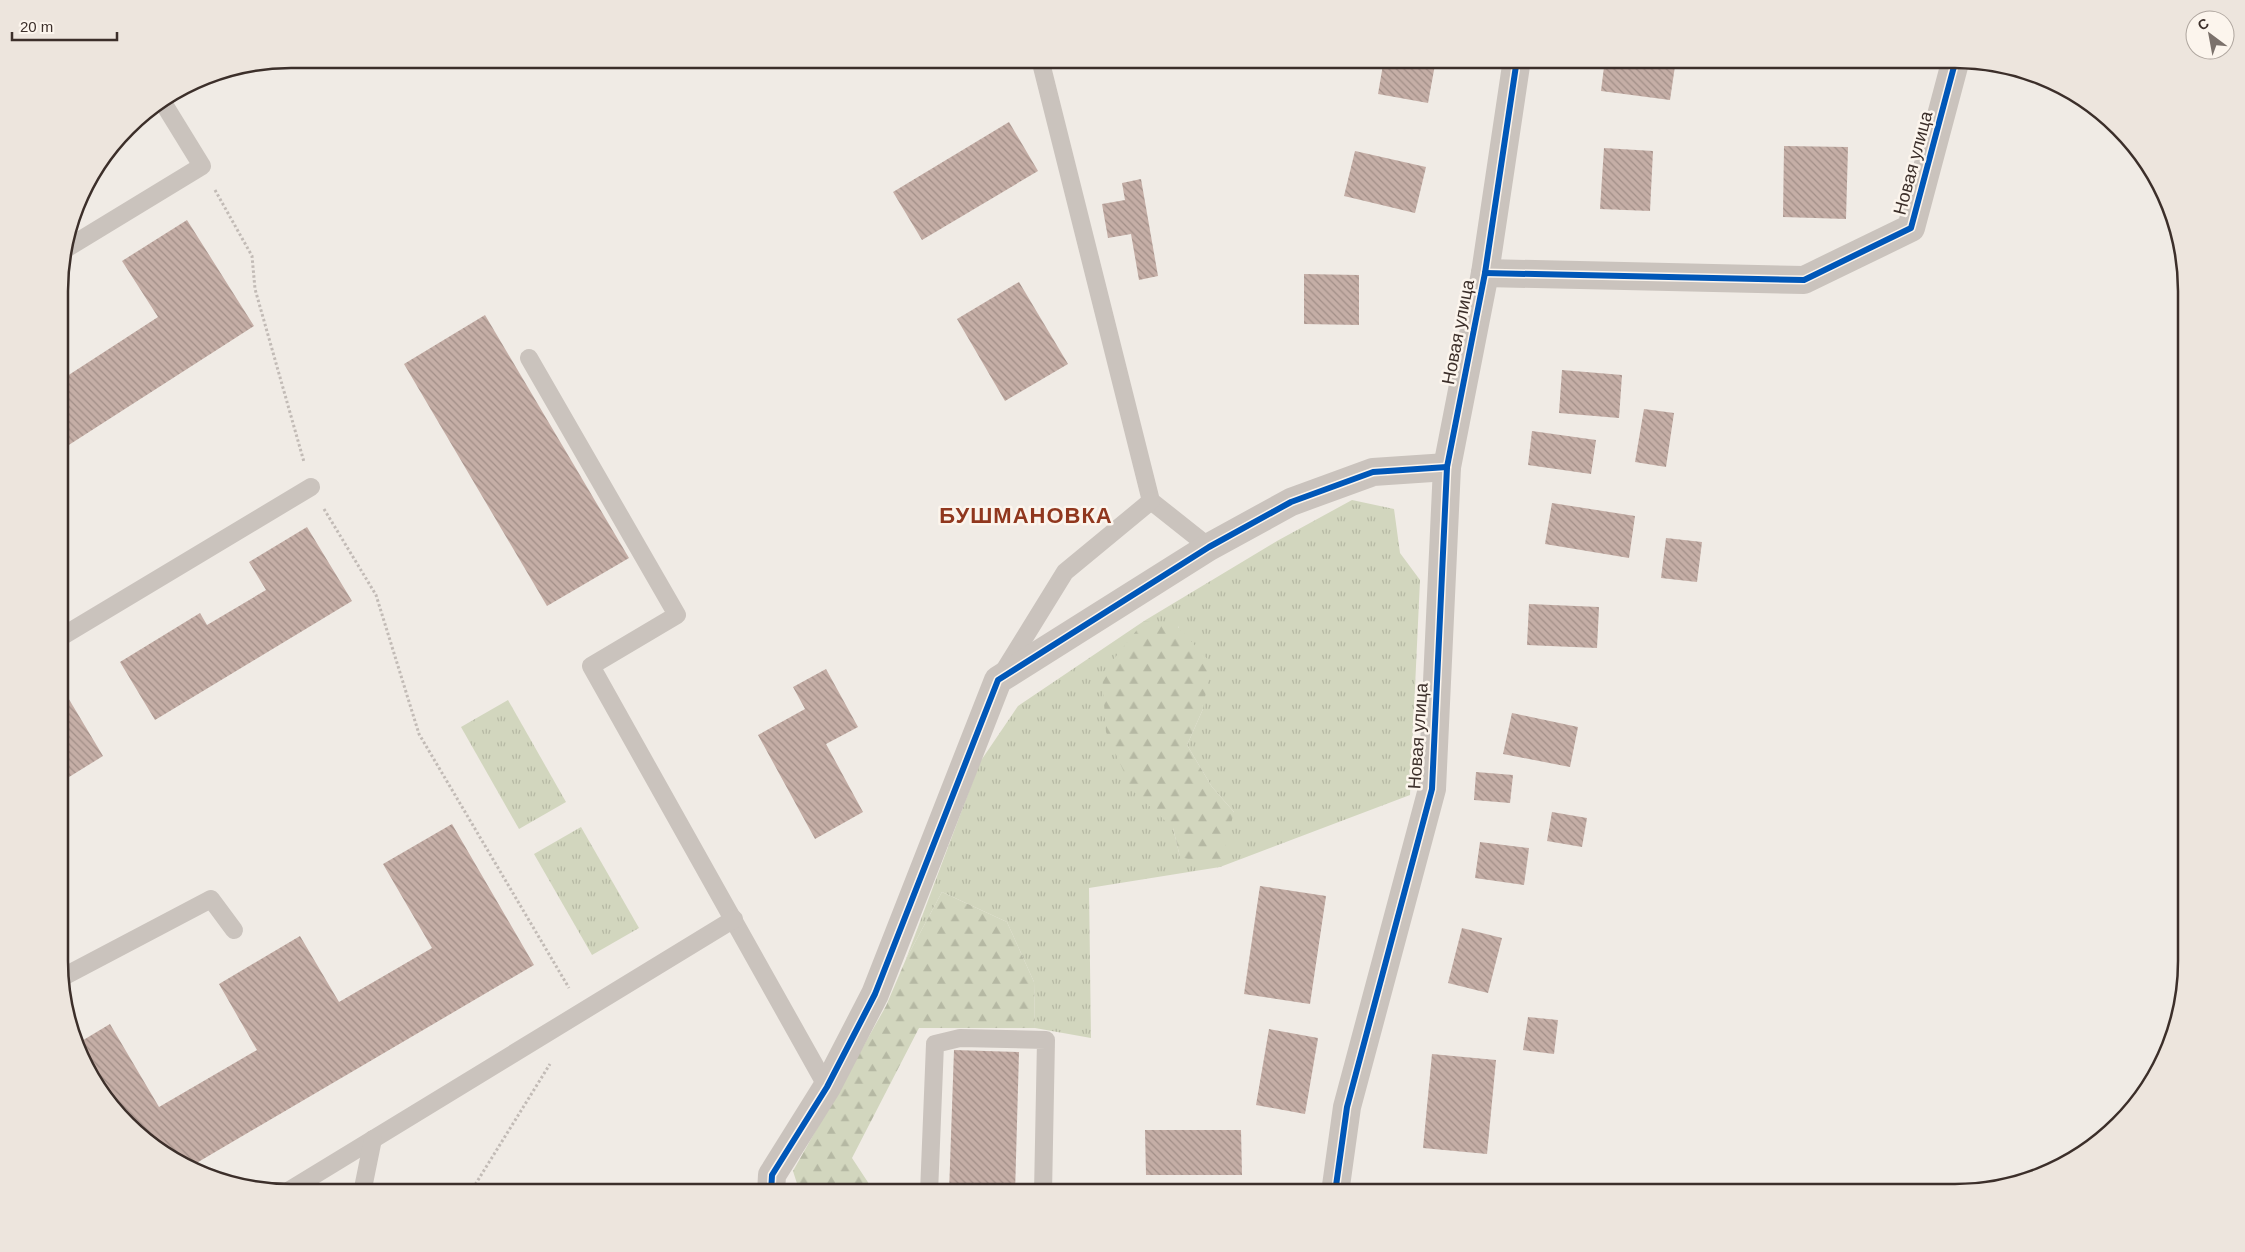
<svg xmlns="http://www.w3.org/2000/svg" width="2245" height="1252" viewBox="0 0 2245 1252" font-family="Arial,sans-serif">
	<defs>
		<pattern id="grass-tufts" width="24" height="20" patternUnits="userSpaceOnUse" patternTransform="scale(1.25)"><rect width="24" height="20" fill="#d2d6be"/><path d="M3 7l-1-3M5 7V3M7 7l1-3M15 17l-1-3M17 17v-4M19 17l1-3" fill="none" stroke="#b5b8a3"/></pattern>
		<pattern id="forest-firs" width="22" height="20" patternUnits="userSpaceOnUse" patternTransform="scale(1.25)"><rect width="22" height="20" fill="#d2d6be"/><path d="M5 1l3.5 6h-7zM16 11l3.5 6h-7z" fill="#b5b8a3"/></pattern>
		<pattern id="building-back-hatch" width="6" height="6" patternUnits="userSpaceOnUse" patternTransform="scale(1.25)"><rect width="6" height="6" fill="#c5aea6"/><path d="M-1 5l2 2M0 0l6 6M5-1l2 2" fill="none" stroke="#a18e87"/></pattern>
	</defs>
	<rect width="100%" height="100%" fill="#f0ebe5"/>
	<!-- grass -->
	<g fill="url(#grass-tufts)" fill-rule="evenodd">
		<path d="M 1352,500 L 1394,509 L 1400,553 L 1420,580 L 1410,795 L 1220,867 L 1089,888 L 1091,1038 L 1035,1028 L 1034,982 L 1007,922 L 942,892 L 906,959 L 980,762 L 1018,706 L 1144,621 L 1277,541 ZM 1178,626 L 1203,709 L 1187,745 L 1212,787 L 1234,812 L 1180,857 L 1173,828 Z"/>
		<polygon points="508,700 566,802 519,829 461,727"/>
		<polygon points="581,827 639,928 592,955 534,854"/>
	</g>
	<!-- forest -->
	<g fill="url(#forest-firs)">
		<polygon points="1144,621 1177,626 1211,663 1203,709 1187,745 1212,787 1234,812 1220,867 1180,857 1173,828 1132,790 1106,732 1102,674"/>
		<polygon points="942,892 1007,922 1034,982 1035,1028 919,1028 852,1158 875,1193 800,1193 793,1171 886,1006 906,959"/>
	</g>
	<!-- building -->
	<g fill="url(#building-back-hatch)">
		<polygon points="1384,59 1436,59 1428,103 1378,94"/>
		<polygon points="1605,59 1676,59 1670,100 1601,91"/>
		<polygon points="1009,122 1038,171 922,240 893,192"/>
		<polygon points="1784,146 1848,147 1846,219 1783,217"/>
		<polygon points="1604,148 1653,151 1650,211 1600,209"/>
		<polygon points="1355,151 1426,167 1415,213 1344,196"/>
		<polygon points="1141,179 1158,276 1139,280 1131,234 1108,238 1102,204 1125,200 1122,183"/>
		<polygon points="187,220 254,326 61,450 61,380 158,317 122,261"/>
		<polygon points="1304,274 1359,275 1359,325 1304,324"/>
		<polygon points="1019,282 1068,364 1005,401 957,319"/>
		<polygon points="485,315 629,558 547,606 404,364"/>
		<polygon points="1562,370 1622,375 1619,418 1559,413"/>
		<polygon points="1644,409 1674,413 1666,467 1635,462"/>
		<polygon points="1532,431 1596,440 1591,474 1528,465"/>
		<polygon points="1552,503 1635,516 1629,558 1545,544"/>
		<polygon points="307,527 352,601 155,720 120,662 200,613 207,625 266,590 249,562"/>
		<polygon points="1666,538 1702,542 1697,582 1661,578"/>
		<polygon points="1529,604 1599,607 1597,648 1527,645"/>
		<polygon points="826,669 858,727 826,744 863,812 815,839 758,735 805,709 793,687"/>
		<polygon points="61,686 103,756 61,782"/>
		<polygon points="1512,713 1578,727 1570,767 1503,754"/>
		<polygon points="1476,772 1513,775 1510,803 1474,800"/>
		<polygon points="1552,812 1587,818 1582,847 1547,841"/>
		<polygon points="452,824 534,965 188,1168 175,1162 98,1090 80,1042 110,1024 159,1107 257,1050 219,984 300,936 339,1002 432,948 383,864"/>
		<polygon points="1480,842 1529,848 1524,885 1475,878"/>
		<polygon points="1260,886 1326,896 1310,1004 1244,994"/>
		<polygon points="1462,928 1502,938 1488,993 1448,983"/>
		<polygon points="1528,1017 1558,1020 1554,1054 1523,1050"/>
		<polygon points="1269,1029 1318,1038 1305,1114 1256,1105"/>
		<polygon points="954,1050 1019,1052 1015,1193 949,1193"/>
		<polygon points="1432,1054 1496,1060 1487,1154 1423,1148"/>
		<polygon points="1145,1130 1241,1130 1242,1175 1146,1175"/>
	</g>
	<g fill="none" stroke-linecap="round" stroke-linejoin="round">
		<!-- path -->
		<g stroke="#c2bbb6" stroke-width="3" stroke-dasharray="2.5 2.5" stroke-linecap="butt">
			<polyline points="215,190 252,256 255,289 304,462"/>
			<polyline points="324,509 376,595 419,734 569,988"/>
			<polyline points="470,1193 550,1064"/>
		</g>
		<!-- service -->
		<g stroke="#cac3bd" stroke-width="18">
			<polyline points="1040,59 1151,501 1209,547"/>
			<polyline points="64,250 202,166 162,101"/>
			<polyline points="529,358 677,615 591,666 827,1087"/>
			<polyline points="61,637 311,487"/>
			<polyline points="1002,674 1065,572 1151,501"/>
			<polyline points="61,978 211,899 234,930"/>
			<polyline points="285,1193 734,919"/>
			<polyline points="362,1193 373,1139"/>
			<polyline points="929,1193 935,1044 960,1038 1046,1040 1043,1193"/>
		</g>
		<!-- minor -->
		<g stroke="#cac3bd" stroke-width="28">
			<polyline points="1485,273 1804,280 1911,228 1956,59"/>
			<polyline points="771,1193 772,1175 827,1087 875,994 998,680 1209,547 1291,502 1373,472 1447,467"/>
			<polyline points="1335,1193 1347,1107 1432,789 1447,467 1485,273 1517,59"/>
		</g>
		<defs>
			<g id="cycleway">
				<polyline points="1485,273 1804,280 1911,228 1956,59"/>
				<polyline points="771,1193 772,1175 827,1087 875,994 998,680 1209,547 1291,502 1373,472 1447,467"/>
				<polyline points="1335,1193 1347,1107 1432,789 1447,467 1485,273 1517,59"/>
			</g>
		</defs>
		<!-- cycleway casing -->
		<use href="#cycleway" stroke="#fcf5ed" stroke-width="9"/>
		<!-- cycleway -->
		<use href="#cycleway" stroke="#0057b8" stroke-width="6"/>
	</g>
	<g text-anchor="middle" dominant-baseline="central" stroke-width="5" stroke-linejoin="round" paint-order="stroke">
		<!-- street labels -->
		<g font-size="18" fill="#3c2f2a" stroke="#fcf5ed">
			<text transform="translate(1913 163) rotate(-75)">Новая улица</text>
			<text transform="translate(1458 332) rotate(-79)">Новая улица</text>
			<text transform="translate(1418 736) rotate(-86)">Новая улица</text>
		</g>
		<!-- district labels -->
		<g font-size="22" font-weight="bold" letter-spacing="1" fill="#90371e" stroke="#fcf5ed">
			<text x="1026" y="515">БУШМАНОВКА</text>
		</g>
	</g>
	<!-- crop -->
	<path d="M0 0H2245V1252H0ZM291 68H1955A223 223 0 0 1 2178 291V961A223 223 0 0 1 1955 1184H291A223 223 0 0 1 68 961V291A223 223 0 0 1 291 68Z" fill="#ede5dd" fill-rule="evenodd"/>
	<path fill="none" stroke="#3c2f2a" stroke-width="2.5" d="M291 68H1955A223 223 0 0 1 2178 291V961A223 223 0 0 1 1955 1184H291A223 223 0 0 1 68 961V291A223 223 0 0 1 291 68Z"/>
	<!-- north arrow -->
	<g transform="translate(2210 35) rotate(328)"><circle r="24" fill="#fcf5ed" stroke="#afa69f"/>
	<path d="M0-4L9 19L0 12L-9 19Z" fill="#7b716b"/>
	<text y="-8" font-size="14" font-weight="bold" text-anchor="middle" fill="#3c2f2a">С</text>
	</g>
	<!-- scale -->
	<path d="M12 32v8h105v-8" fill="none" stroke="#3c2f2a" stroke-width="2.5"/>
	<text x="20" y="32" font-size="15" fill="#3c2f2a" stroke="#fcf5ed" stroke-width="4" paint-order="stroke">20 m</text>
</svg>
